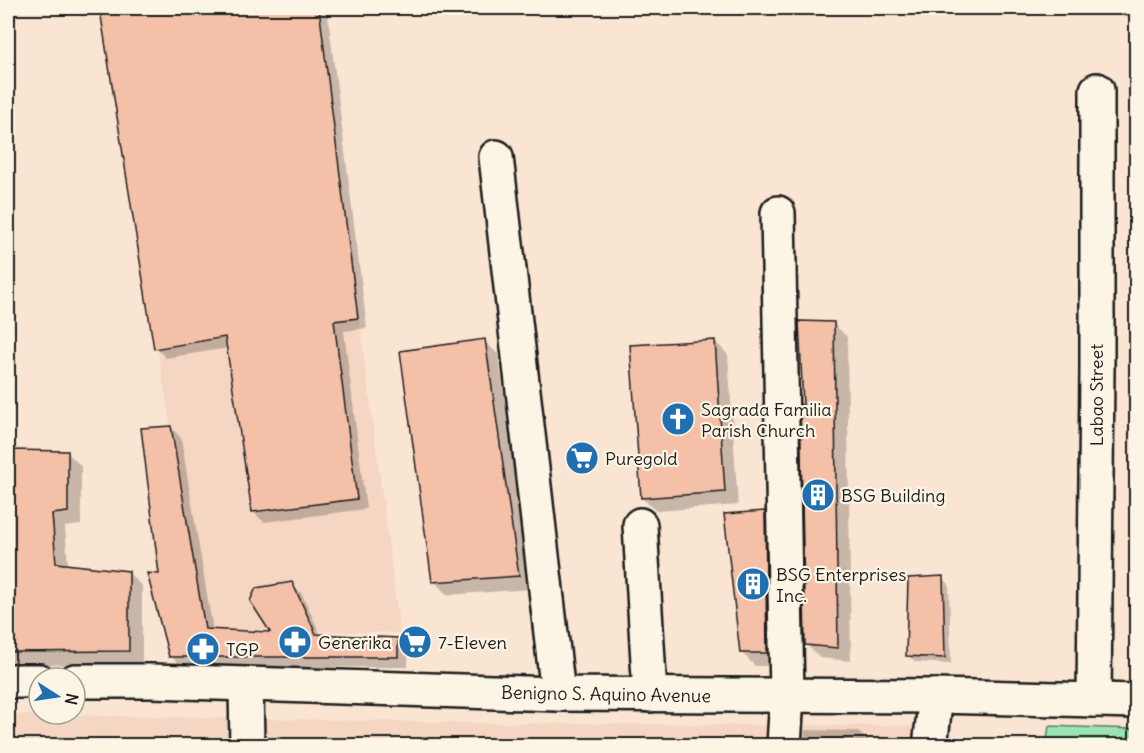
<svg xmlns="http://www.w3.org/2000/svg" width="1144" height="753" viewBox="0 0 1144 753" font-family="Delius,sans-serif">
	<rect width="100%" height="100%" fill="#fae5d3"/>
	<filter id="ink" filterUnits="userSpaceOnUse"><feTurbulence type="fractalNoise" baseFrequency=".0167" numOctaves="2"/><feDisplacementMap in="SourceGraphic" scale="12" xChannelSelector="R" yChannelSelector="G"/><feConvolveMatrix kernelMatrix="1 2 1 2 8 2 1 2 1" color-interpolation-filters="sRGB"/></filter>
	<g filter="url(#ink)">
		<!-- built -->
		<g fill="#f4d6c3">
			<polygon points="123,8 319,8 400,633 205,629 100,10"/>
			<polygon points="8,714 495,723 916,726 914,746 8,746"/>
		</g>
		<!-- green -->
		<polygon fill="#9be3b1" stroke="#5c8066" stroke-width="1.5" points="1049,726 1136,729 1136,745 1046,745"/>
		<!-- shadow -->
		<g fill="#0003">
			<polygon points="130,8 327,8 367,328 344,331 366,509 264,522 253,512 228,348 166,358 156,348 101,12"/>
			<polygon points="833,323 847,337 851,661 820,658 806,644"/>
			<polygon points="484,341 498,354 532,589 447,595 434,581"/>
			<polygon points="715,341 728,355 738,505 656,511 642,498"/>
			<polygon points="171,427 181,438 213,631 273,633 291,584 302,594 321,636 398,640 408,651 408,667 182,667 171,656 161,576"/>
			<polygon points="8,452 68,453 81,466 81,525 65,527 68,565 128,572 142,586 142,664 8,665"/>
			<polygon points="764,512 778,526 780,666 755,666 741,652"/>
			<polygon points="942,577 949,584 951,664 915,662 908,655"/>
			<polygon points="805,730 858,731 869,742 868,746 804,746"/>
		</g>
		<!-- building -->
		<g fill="#f5c0a8" stroke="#1c1c1c" stroke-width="1.5">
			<polygon points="120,8 319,8 358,318 334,321 357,499 252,512 225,337 154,349 100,10"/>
			<polygon points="799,321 834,322 838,648 805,645 800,404 803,405"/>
			<polygon points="485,339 519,576 432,582 400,351"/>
			<polygon points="715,340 725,492 641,498 630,345"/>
			<polygon points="171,426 205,629 270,632 250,601 256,588 292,582 316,634 398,638 398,657 169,657 147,573 159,574 141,428"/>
			<polygon points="8,450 68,451 68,512 52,514 56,563 129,571 129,651 8,652"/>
			<polygon points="765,511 767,653 740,653 724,514"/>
			<polygon points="943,576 945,658 906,656 908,578"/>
		</g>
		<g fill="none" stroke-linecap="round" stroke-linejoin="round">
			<defs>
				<g id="minor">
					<polyline points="496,157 558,694"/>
					<polyline points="778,213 787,695 784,746"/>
					<polyline points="640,525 650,695"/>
					<polyline points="246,685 247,746"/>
					<polyline points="1094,700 1097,369 1097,90"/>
					<polyline points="930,746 936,696"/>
				</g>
				<g id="major">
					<polyline points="8,681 39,681"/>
					<polyline points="75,681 152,681 558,694 936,696 1136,701"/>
				</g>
			</defs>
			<!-- minor casing -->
			<use href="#minor" stroke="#1c1c1c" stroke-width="38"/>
			<!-- major casing -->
			<use href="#major" stroke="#1c1c1c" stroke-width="38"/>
			<!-- minor -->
			<use href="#minor" stroke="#fcf5e5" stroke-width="33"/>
			<!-- major -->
			<use href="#major" stroke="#fcf5e5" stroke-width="33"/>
		</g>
	</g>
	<!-- icons -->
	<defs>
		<symbol id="church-disc" viewBox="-11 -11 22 22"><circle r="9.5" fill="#1f6fb2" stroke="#fcf5e5"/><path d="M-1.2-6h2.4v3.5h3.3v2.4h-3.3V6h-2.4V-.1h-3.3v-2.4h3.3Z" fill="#fff"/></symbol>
		<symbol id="supermarket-disc" viewBox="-11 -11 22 22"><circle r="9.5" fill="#1f6fb2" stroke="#fcf5e5"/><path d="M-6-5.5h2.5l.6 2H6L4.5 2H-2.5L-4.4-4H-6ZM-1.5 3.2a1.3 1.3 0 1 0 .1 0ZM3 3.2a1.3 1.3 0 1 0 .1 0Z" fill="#fff"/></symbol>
		<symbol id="building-disc" viewBox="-11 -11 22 22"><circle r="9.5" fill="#1f6fb2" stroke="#fcf5e5"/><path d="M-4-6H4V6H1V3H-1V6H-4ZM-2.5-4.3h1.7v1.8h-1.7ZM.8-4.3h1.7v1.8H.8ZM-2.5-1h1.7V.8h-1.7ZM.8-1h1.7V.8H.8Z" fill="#fff"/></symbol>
		<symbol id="pharmacy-disc" viewBox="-11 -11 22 22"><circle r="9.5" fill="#1f6fb2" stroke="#fcf5e5"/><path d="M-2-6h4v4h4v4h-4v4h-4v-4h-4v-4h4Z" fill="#fff"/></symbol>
	</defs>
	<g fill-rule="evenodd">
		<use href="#church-disc" x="659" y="400" width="38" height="38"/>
		<use href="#supermarket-disc" x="563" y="439" width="38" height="38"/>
		<use href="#building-disc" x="799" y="476" width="38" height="38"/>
		<use href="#building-disc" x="734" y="565" width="38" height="38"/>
		<use href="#pharmacy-disc" x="276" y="623" width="38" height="38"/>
		<use href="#supermarket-disc" x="396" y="623" width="38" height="38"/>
		<use href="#pharmacy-disc" x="184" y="630" width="38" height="38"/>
	</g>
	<g text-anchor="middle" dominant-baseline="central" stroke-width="4.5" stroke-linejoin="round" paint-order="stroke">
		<!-- street labels -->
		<g font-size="18" fill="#1c1c1c" stroke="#fcf5e5">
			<text transform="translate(1096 395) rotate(-90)">Labao Street</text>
			<text transform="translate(606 694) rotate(1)">Benigno S. Aquino Avenue</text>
		</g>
		<!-- poi labels -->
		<g font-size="18" fill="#1c1c1c" stroke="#fcf5e5" text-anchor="start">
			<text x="701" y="409">Sagrada Familia<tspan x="701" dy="21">Parish Church</tspan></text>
			<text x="605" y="458">Puregold</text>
			<text x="841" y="495">BSG Building</text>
			<text x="776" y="574">BSG Enterprises<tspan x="776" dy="21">Inc.</tspan></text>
			<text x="318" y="642">Generika</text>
			<text x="438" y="642">7-Eleven</text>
			<text x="226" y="649">TGP</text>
		</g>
	</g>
	<!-- margin -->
	<rect width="1144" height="753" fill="none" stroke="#fcf5e5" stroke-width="30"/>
	<rect x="15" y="15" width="1114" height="723" fill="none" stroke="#1c1c1c" stroke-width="2" filter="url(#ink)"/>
	<!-- north arrow -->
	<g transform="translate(57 696) rotate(102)"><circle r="28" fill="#fcf5e5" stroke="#a29e95" stroke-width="1.5"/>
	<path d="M0-4.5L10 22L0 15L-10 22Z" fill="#1f6fb2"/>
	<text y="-9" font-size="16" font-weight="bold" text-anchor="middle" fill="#1c1c1c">N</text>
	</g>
</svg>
